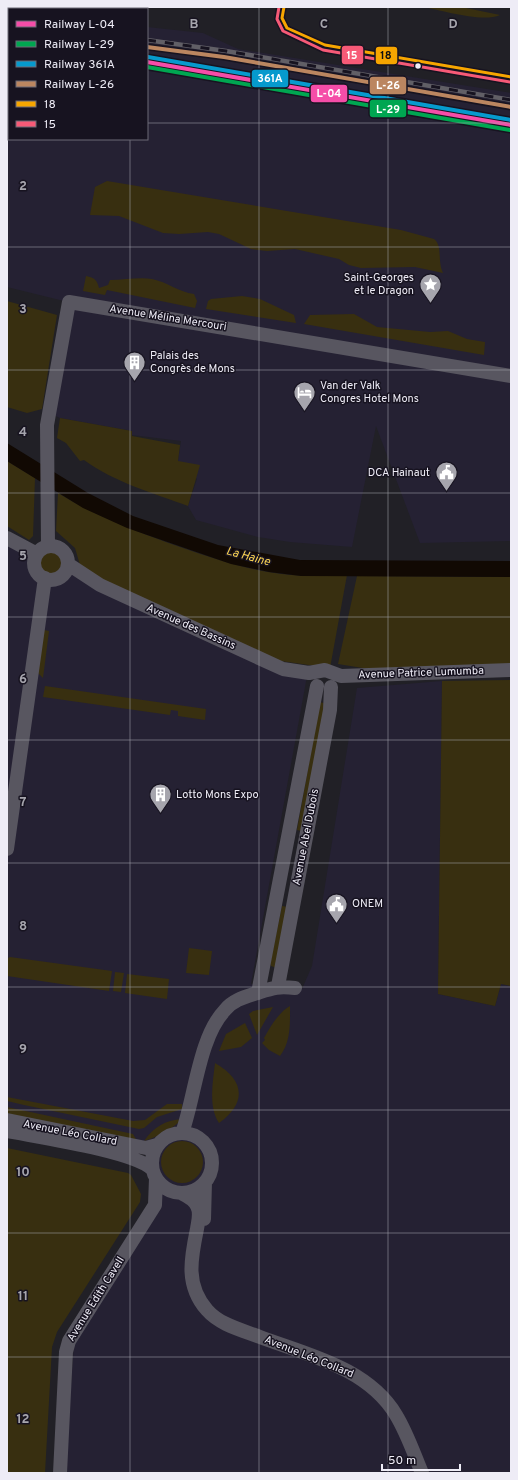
<svg xmlns="http://www.w3.org/2000/svg" width="518" height="1480" viewBox="0 0 518 1480" font-family="Overpass,sans-serif">
<style>
.built{fill:#252133}
.green{fill:#382f10}
.water{fill:#110903}
.lines{fill:none;stroke-linecap:round;stroke-linejoin:round}
.minor{stroke:#585660;stroke-width:14}
.rail-casing{stroke:#615f66;stroke-width:4.5}
.rail{stroke:#171320;stroke-width:3;stroke-dasharray:9;stroke-linecap:butt}
.bus-1-casing{stroke:#171320;stroke-width:6}
.bus-2-casing{stroke:#171320;stroke-width:6}
.bus-1{stroke:#f7a600;stroke-width:3}
.bus-2{stroke:#f75a77;stroke-width:3}
.rail-1-casing{stroke:#171320;stroke-width:7}
.rail-2-casing{stroke:#171320;stroke-width:7}
.rail-3-casing{stroke:#171320;stroke-width:7}
.rail-4-casing{stroke:#171320;stroke-width:7}
.rail-1{stroke:#f54da8;stroke-width:4}
.rail-2{stroke:#00a651;stroke-width:4}
.rail-3{stroke:#069acd;stroke-width:4}
.rail-4{stroke:#bb8660;stroke-width:4}
.grid{fill:none;stroke:#a6a5ad;stroke-width:1;stroke-opacity:0.55}
.bus-dot{fill:#eeecf6;stroke:#171320;stroke-width:1.5}
.labels{text-anchor:middle;dominant-baseline:central;stroke-width:3;stroke-linejoin:round;paint-order:stroke}
.poi-label{font-size:11px;fill:#eeecf6;stroke:#171320;text-anchor:start}
.street-label{font-size:11px;fill:#eeecf6;stroke:#171320}
.water-label{font-size:12px;font-style:italic;fill:#f9d252;stroke:#171320}
.grid-label{font-size:13px;text-anchor:middle;font-weight:bold;fill:#a6a5ad;stroke:#171320;stroke-width:3;stroke-linejoin:round;paint-order:stroke}
.line-badge{stroke:#171320;stroke-width:1.5}
.badge-label{font-size:11px;text-anchor:middle;font-weight:bold;fill:#fff}
.pale-badge-label{font-size:11px;text-anchor:middle;font-weight:bold;fill:#111}
</style>
<rect width="100%" height="100%" fill="#212026"/>
<!-- built -->
<path class="built" d="M7,7L20,9H9V139H147V27L203,33L238,49L511,93V541L420,543L376,426L352,547L290,542L258,537L196,520L188,506L197,479L178,461L181,441L132,435V431L60,418L49,413L68,302L7,287Z
M7,538L307,676L251,984L269,989H302L312,966L357,688L442,681L438,994L495,1006L501,984L511,986V1473H65L74,1343L160,1209L152,1161L153,1156L7,1126Z"/>
<!-- green -->
<path class="green" d="M422,7H461L500,15C482,23 442,10 422,7Z
M107,181L401,230L434,239C443,246 437,260 443,273L415,267L361,268L349,265L339,259L295,249L267,251L251,249L219,234L208,232L179,234L163,233L119,216L90,215L95,187Z
M86,276C95,278 97,280 99,288L108,285L110,280C124,280 139,277 152,279C167,282 179,292 194,294L197,301L195,308L107,290L105,295L83,291Z
M242,296L260,299L294,315L296,323L206,309L208,301L211,299Z
M7,301L57,315L42,409L27,413L7,407Z
M354,314L377,327L430,332L448,331L467,339L485,342L484,355L304,324L310,315Z
M60,418L132,431V436L180,445L178,461L200,465L188,506C153,493 114,482 84,460L80,461L66,443L57,438Z
M7,461L35,478L33,536L29,540L7,526Z
M58,493C97,517 138,532 180,547C209,557 238,567 268,572C294,577 320,576 347,575L330,668L274,660L87,572L80,565L75,548L56,531Z
M37 564a14 14 0 1 1 28 0a14 14 0 1 1-28 0Z
M357,576L511,577V667L375,670L338,664Z
M44,630L49,631L43,678L38,673Z
M511,680V986L501,984L495,1006L438,994L442,681Z
M45,686L206,709L205,720L178,716V711L171,710L170,715L43,697Z
M320,702L327,704L302,831L297,830Z
M282,906L288,907L277,968L271,966L270,964Z
M189,948L212,951L209,975L186,973Z
M10,957L112,971L109,991L7,976L8,958Z
M115,972L124,973L121,992L113,991Z
M127,974L169,979L167,999L125,993Z
M290,1006C290,1023 291,1042 280,1056L269,1050L262,1043L265,1040L264,1038C270,1027 279,1012 290,1006Z
M273,1007L257,1035L249,1014L253,1011Z
M245,1023L252,1038L241,1047L219,1051L226,1034Z
M215,1063C245,1080 247,1103 219,1123C208,1107 213,1081 215,1063Z
M7,1097L133,1121L145,1120L167,1104H182V1109L157,1117L144,1128L139,1129L24,1105L7,1101Z
M7,1107L133,1134L137,1141L7,1116Z
M182,1119C174,1128 156,1138 144,1141C154,1127 165,1120 182,1119Z
M161 1162a21 21 0 1 1 42 0a21 21 0 1 1-42 0Z
M7,1148L128,1173L131,1175L141,1194L140,1202L57,1332L52,1347L45,1473H7Z"/>
<!-- water -->
<path class="water" d="M7,443L88,493L133,516L218,545L300,560L511,561V577L301,576L269,572L231,564L127,528L83,508L7,461Z"/>
<g class="lines">
<!-- minor -->
<path class="minor" d="M7,538L37,554
M48,546L47,425L69,302L511,376
M34 563a17 17 0 1 1 34 0a17 17 0 1 1-34 0Z
M68,564L100,585L283,669L309,673L325,670L341,676L511,670
M7,849L45,578
M278,986L330,710L331,687
M258,993L317,686
M7,1120L146,1148L157,1145
M7,1131C37,1137 133,1151 152,1169
M182,1133C195,1097 199,1037 225,1010C233,1000 245,997 257,993C273,988 278,986 295,988
M152 1163a30 30 0 1 1 60 0a30 30 0 1 1-60 0Z
M181,1193C187,1196 194,1199 197,1206C201,1213 198,1222 197,1229C191,1258 185,1285 207,1310C220,1325 242,1330 260,1337C308,1355 368,1368 396,1415C407,1433 414,1454 422,1473
M204,1219L205,1182
M60,1473L66,1352L69,1341L155,1205L156,1178"/>
<defs>
<path id="rail" d="M7,22H9
M147,40L226,51L511,100"/>
</defs>
<!-- rail casing -->
<use href="#rail" class="rail-casing"/>
<!-- rail -->
<use href="#rail" class="rail"/>
<defs>
<path id="bus-1" d="M284,7L282,18L287,28L325,45L511,77"/>
<path id="bus-2" d="M279,7L277,19L283,31L323,50L510,82"/>
</defs>
<!-- bus-1 casing -->
<use href="#bus-1" class="bus-1-casing"/>
<!-- bus-2 casing -->
<use href="#bus-2" class="bus-2-casing"/>
<!-- bus-1 -->
<use href="#bus-1" class="bus-1"/>
<!-- bus-2 -->
<use href="#bus-2" class="bus-2"/>
<defs>
<path id="rail-1" d="M147,62L511,125"/>
<path id="rail-2" d="M147,67L510,130"/>
<path id="rail-3" d="M148,57L511,120"/>
<path id="rail-4" d="M147,47L224,57L511,107"/>
</defs>
<!-- rail-1 casing -->
<use href="#rail-1" class="rail-1-casing"/>
<!-- rail-2 casing -->
<use href="#rail-2" class="rail-2-casing"/>
<!-- rail-3 casing -->
<use href="#rail-3" class="rail-3-casing"/>
<!-- rail-4 casing -->
<use href="#rail-4" class="rail-4-casing"/>
<!-- rail-1 -->
<use href="#rail-1" class="rail-1"/>
<!-- rail-2 -->
<use href="#rail-2" class="rail-2"/>
<!-- rail-3 -->
<use href="#rail-3" class="rail-3"/>
<!-- rail-4 -->
<use href="#rail-4" class="rail-4"/>
</g>
<!-- grid -->
<path class="grid" d="M130,7V9M259,7V1473M388,7V1473M7,123H9M147,123H511M130,139V1473M7,247H511M7,370H511M7,493H511M7,617H511M7,740H511M7,863H511M7,987H511M7,1110H511M7,1233H511M7,1357H511"/>
<!-- icons -->
<defs>
<symbol id="sight-pin" viewBox="-11 -11 22 30"><path d="M0 17L-7.5 6A9.5 9.5 0 1 1 7.5 6Z" fill="#a6a5ad" stroke="#171320"/><path d="M0-6L1.8-2.2L6-1.7L2.9 1.2L3.7 5.4L0 3.3L-3.7 5.4L-2.9 1.2L-6-1.7L-1.8-2.2Z" fill="#fff"/></symbol>
<symbol id="building-pin" viewBox="-11 -11 22 30"><path d="M0 17L-7.5 6A9.5 9.5 0 1 1 7.5 6Z" fill="#a6a5ad" stroke="#171320"/><path d="M-4-6H4V6H1V3H-1V6H-4ZM-2.5-4.3h1.7v1.8h-1.7ZM.8-4.3h1.7v1.8H.8ZM-2.5-1h1.7V.8h-1.7ZM.8-1h1.7V.8H.8Z" fill="#fff"/></symbol>
<symbol id="hotel-pin" viewBox="-11 -11 22 30"><path d="M0 17L-7.5 6A9.5 9.5 0 1 1 7.5 6Z" fill="#a6a5ad" stroke="#171320"/><path d="M-6-4.5h1.5V1H6V5H4.5V3h-9V5H-6ZM-4 0a1.8 1.8 0 1 1 3.6 0ZM.5 0V-2.5h3Q6-2.5 6 0Z" fill="#fff"/></symbol>
<symbol id="civic-pin" viewBox="-11 -11 22 30"><path d="M0 17L-7.5 6A9.5 9.5 0 1 1 7.5 6Z" fill="#a6a5ad" stroke="#171320"/><path d="M-.6-6.5H3V-4.5H.6V-3L4-1V1h2V6H-6V1h2V-1L-.6-3ZM-1.2 2.5V6h2.4V2.5Z" fill="#fff"/></symbol>
</defs>
<g fill-rule="evenodd">
<use href="#sight-pin" x="418" y="272" width="25" height="34"/>
<use href="#building-pin" x="122" y="350" width="25" height="34"/>
<use href="#hotel-pin" x="292" y="380" width="25" height="34"/>
<use href="#civic-pin" x="434" y="460" width="25" height="34"/>
<use href="#building-pin" x="148" y="782" width="25" height="34"/>
<use href="#civic-pin" x="324" y="892" width="25" height="34"/>
</g>
<!-- markers -->
<circle class="bus-dot" cx="418" cy="66" r="3.5"/>
<g class="labels">
<!-- poi labels -->
<g class="poi-label">
<text x="414" y="278" text-anchor="end">Saint-Georges<tspan x="414" dy="13">et le Dragon</tspan></text>
<text x="150" y="356">Palais des<tspan x="150" dy="13">Congrès de Mons</tspan></text>
<text x="320" y="386">Van der Valk<tspan x="320" dy="13">Congres Hotel Mons</tspan></text>
<text x="430" y="473" text-anchor="end">DCA Hainaut</text>
<text x="176" y="795">Lotto Mons Expo</text>
<text x="352" y="904">ONEM</text>
</g>
<!-- street labels -->
<g class="street-label">
<text transform="translate(168 318) rotate(9)">Avenue Mélina Mercouri</text>
<text transform="translate(191 627) rotate(24)">Avenue des Bassins</text>
<text transform="translate(421 673) rotate(-2)">Avenue Patrice Lumumba</text>
<text transform="translate(306 837) rotate(-79)">Avenue Abel Dubois</text>
<text transform="translate(70 1133) rotate(11)">Avenue Léo Collard</text>
<text transform="translate(96 1299) rotate(-58)">Avenue Edith Cavell</text>
<text transform="translate(309 1357) rotate(22)">Avenue Léo Collard</text>
</g>
<!-- water labels -->
<g class="water-label">
<text transform="translate(248 557) rotate(15)">La Haine</text>
</g>
</g>
<g class="grid-label">
<text x="194" y="28">B</text>
<text x="324" y="28">C</text>
<text x="453" y="28">D</text>
<text x="23" y="190">2</text>
<text x="23" y="313">3</text>
<text x="23" y="436">4</text>
<text x="23" y="560">5</text>
<text x="23" y="683">6</text>
<text x="23" y="806">7</text>
<text x="23" y="930">8</text>
<text x="23" y="1053">9</text>
<text x="23" y="1176">10</text>
<text x="23" y="1300">11</text>
<text x="23" y="1423">12</text>
</g>
<g class="line-badge">
<rect x="341" y="45" width="23" height="20" rx="4" fill="#f75a77"/>
<rect x="375" y="46" width="23" height="19" rx="4" fill="#f7a600"/>
<rect x="251" y="69" width="38" height="19" rx="4" fill="#069acd"/>
<rect x="369" y="76" width="38" height="19" rx="4" fill="#bb8660"/>
<rect x="310" y="84" width="38" height="19" rx="4" fill="#f54da8"/>
<rect x="369" y="99" width="38" height="19" rx="4" fill="#00a651"/>
</g>
<g class="badge-label">
<text x="352" y="59">15</text>
<text x="270" y="82">361A</text>
<text x="388" y="89">L-26</text>
<text x="329" y="97">L-04</text>
<text x="388" y="113">L-29</text>
</g>
<g class="pale-badge-label">
<text x="386" y="59">18</text>
</g>
<!-- border -->
<rect width="518" height="1480" fill="none" stroke="#eeecf6" stroke-width="16"/>
<!-- legend -->
<rect x="8" y="8" width="140" height="132" fill="#171320" stroke="#6d6a76"/>
<rect x="16" y="21" width="20" height="6" fill="#f54da8" stroke="#6d6a76"/>
<text x="44" y="28" font-size="12" fill="#eeecf6">Railway L-04</text>
<rect x="16" y="41" width="20" height="6" fill="#00a651" stroke="#6d6a76"/>
<text x="44" y="48" font-size="12" fill="#eeecf6">Railway L-29</text>
<rect x="16" y="61" width="20" height="6" fill="#069acd" stroke="#6d6a76"/>
<text x="44" y="68" font-size="12" fill="#eeecf6">Railway 361A</text>
<rect x="16" y="81" width="20" height="6" fill="#bb8660" stroke="#6d6a76"/>
<text x="44" y="88" font-size="12" fill="#eeecf6">Railway L-26</text>
<rect x="16" y="101" width="20" height="6" fill="#f7a600" stroke="#6d6a76"/>
<text x="44" y="108" font-size="12" fill="#eeecf6">18</text>
<rect x="16" y="121" width="20" height="6" fill="#f75a77" stroke="#6d6a76"/>
<text x="44" y="128" font-size="12" fill="#eeecf6">15</text>
<!-- scale -->
<path d="M382 1464v6h78v-6" fill="none" stroke="#eeecf6" stroke-width="2"/>
<text x="388" y="1464" font-size="12" fill="#eeecf6" stroke="#171320" stroke-width="3" paint-order="stroke">50 m</text>
</svg>
